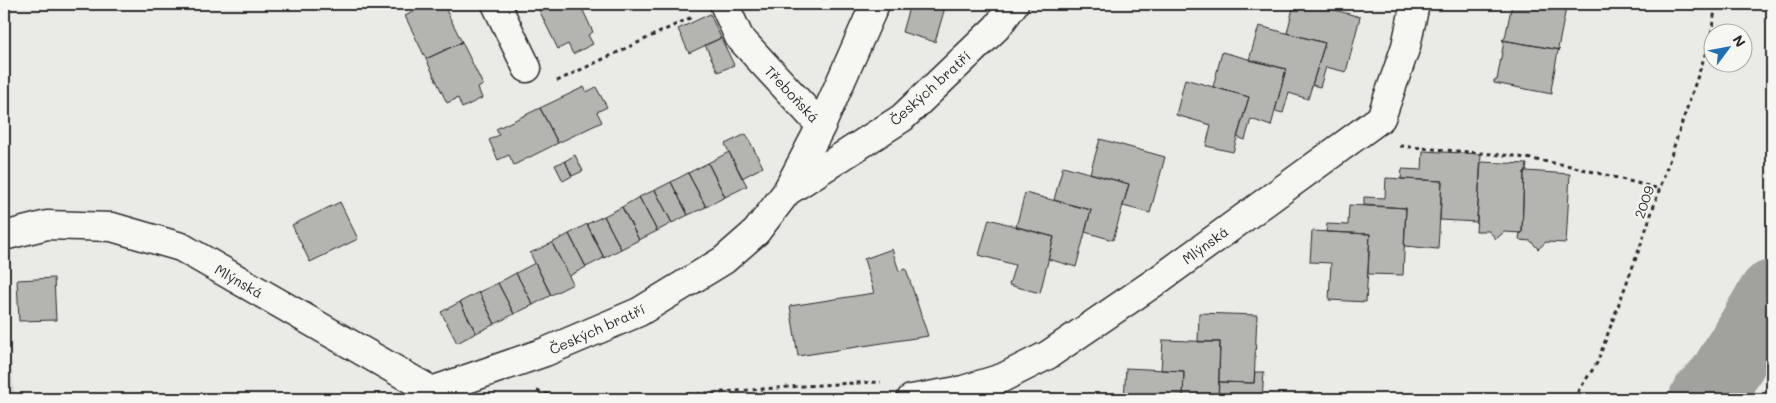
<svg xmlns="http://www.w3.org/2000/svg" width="1776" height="403" viewBox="0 0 1776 403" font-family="Mali,sans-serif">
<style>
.built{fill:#dadad6}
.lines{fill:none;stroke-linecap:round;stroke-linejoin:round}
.river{stroke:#a1a19e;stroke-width:68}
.building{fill:#b4b4b1;stroke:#2b2b2b}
.minor-casing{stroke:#2b2b2b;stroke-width:31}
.path{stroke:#2b2b2b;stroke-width:3;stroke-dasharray:4 4;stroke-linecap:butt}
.minor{stroke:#f6f6f2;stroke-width:28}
.labels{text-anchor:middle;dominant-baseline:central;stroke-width:4;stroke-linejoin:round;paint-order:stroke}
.street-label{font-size:14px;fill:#2b2b2b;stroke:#f6f6f2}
</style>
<rect width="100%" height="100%" fill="#eaeae6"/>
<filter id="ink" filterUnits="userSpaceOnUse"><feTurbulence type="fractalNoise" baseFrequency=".02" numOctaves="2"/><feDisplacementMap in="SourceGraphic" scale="10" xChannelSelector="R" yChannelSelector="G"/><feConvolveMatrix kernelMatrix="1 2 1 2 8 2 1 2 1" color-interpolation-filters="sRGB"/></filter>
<g filter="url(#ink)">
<!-- built -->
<path class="built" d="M4,296L15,399H4Z"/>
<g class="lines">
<!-- river -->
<path class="river" d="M1703,399L1722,378L1772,294"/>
</g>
<!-- building -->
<path class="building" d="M412,4H443L462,42L426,59L405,16L415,11Z
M540,4H580L593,32L588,35L593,44L573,54L568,44L558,49L537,6Z
M910,4H946L935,42L902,32Z
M1294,4H1313L1360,17L1346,72L1326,67L1320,87L1312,85L1325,43L1287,33Z
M1512,4H1543L1566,8L1558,49L1560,50L1502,40L1505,38Z
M1543,4H1567L1566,8Z
M710,14L721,38L689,53L678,29Z
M1259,26L1325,43L1308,99L1289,93L1283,113L1275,111L1286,69L1249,60Z
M721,38L734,65L718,72L705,45Z
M1502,40L1560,50L1558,51L1551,90L1552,91V94L1494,83V80H1497L1504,41Z
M462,42L483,85L478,88L482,98L462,108L458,98L447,103L426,59Z
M1222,52L1286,69L1271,126L1251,119L1245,140L1237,137L1249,97L1213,87Z
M1185,79L1249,97L1233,152L1206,146L1211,125L1176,115Z
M584,87L587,92L596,87L607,107L597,112L602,122L558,143L540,108Z
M540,108L558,143L514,165L509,155L498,160L489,140L499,135L496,129Z
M746,134L763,167L742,178L725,144Z
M1100,139L1165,157L1150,213L1123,206L1129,184L1090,173Z
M1423,151L1481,154L1477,222L1440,220L1442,181L1401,179L1402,169L1422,170Z
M729,152L747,186L725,197L708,163Z
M575,155L583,171L572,176L565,161Z
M565,161L572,176L563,181L555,165Z
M1481,162L1527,164L1526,171L1524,172L1522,233L1504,232L1496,239L1489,231H1476Z
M708,163L725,197L706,207L688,173Z
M1063,166L1129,184L1113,240L1085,232L1091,210L1054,200Z
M1526,171L1570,174L1566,243L1546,242L1538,249L1531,241L1519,240L1520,233H1522L1524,172Z
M688,173L706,207L688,215L671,182Z
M1386,178L1442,181L1438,249L1404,246L1406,208L1364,205V197L1385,198Z
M671,182L688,215L672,223L655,190Z
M655,190L672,223L657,231L639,197Z
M1025,193L1091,210L1076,267L1048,259L1054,237L1016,227Z
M639,197L657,231L639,240L622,207Z
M340,202L358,239L310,262L292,225Z
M1349,205L1406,208L1403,275L1368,274L1370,234L1326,232L1327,224L1348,225Z
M622,207L639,240L621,249L604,216Z
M604,216L621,249L604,258L587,224Z
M989,219L1054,237L1040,293L1009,285L1015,265L979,255Z
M587,224L604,258L586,267L569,234Z
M1312,231L1370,234L1366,302L1329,300L1331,263L1310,262Z
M569,234L586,267L569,276L552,243Z
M552,243L573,284L551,295L530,253Z
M892,249L899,271L906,269L928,336L798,356L790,306L874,293L864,259Z
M535,263L551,295L533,305L516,273Z
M516,273L533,305L514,314L498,283Z
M54,278L56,320L19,321L17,280Z
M498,283L514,314L495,324L479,292Z
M479,292L495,324L476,333L460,302Z
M460,302L476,333L457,343L441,312Z
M1199,313L1257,315L1254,383L1219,382L1220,342H1198Z
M1163,340L1220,342L1218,399H1183L1184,371L1161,370Z
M1126,368L1184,371L1183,399H1124Z
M1255,372H1264L1262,399H1218L1219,382L1254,383Z"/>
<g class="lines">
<defs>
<path id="minor" d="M496,4L527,68
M724,4L739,37L821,126
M788,191L902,118L997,27L1014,4
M4,236L47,225L112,227L181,247L432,391L449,396
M432,391L545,352L639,312L724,260L756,232L786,193L821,126L875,4
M911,399L963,390L1002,378L1048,355L1161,278L1381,118L1406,46L1415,4"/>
</defs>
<!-- minor casing -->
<use href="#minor" class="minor-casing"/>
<!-- path -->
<path class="path" d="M4,13L7,4
M557,81L694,16
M1400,146L1514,156L1571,166L1660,189
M537,391L563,399
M585,399C684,398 783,385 881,382
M1573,399L1597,363L1640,247L1710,40L1716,4"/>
<!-- minor -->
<use href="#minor" class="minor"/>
</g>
</g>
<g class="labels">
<!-- street labels -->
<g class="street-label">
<text transform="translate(930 88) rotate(-42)">Českých bratří</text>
<text transform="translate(792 94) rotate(47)">Třeboňská</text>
<text transform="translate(1644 202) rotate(-71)">2009</text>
<text transform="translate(1205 245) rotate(-36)">Mlýnská</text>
<text transform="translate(239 281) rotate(30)">Mlýnská</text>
<text transform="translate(597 329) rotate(-24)">Českých bratří</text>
</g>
</g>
<!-- margin -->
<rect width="1776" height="403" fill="none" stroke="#f6f6f2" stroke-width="20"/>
<rect x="10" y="10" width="1756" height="383" fill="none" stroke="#2b2b2b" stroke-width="2" filter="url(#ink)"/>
<!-- north arrow -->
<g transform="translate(1728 48) rotate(58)"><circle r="24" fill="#f6f6f2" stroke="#a5a5a2"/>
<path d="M0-4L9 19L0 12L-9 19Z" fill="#1f6fb2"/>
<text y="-8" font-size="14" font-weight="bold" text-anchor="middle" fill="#2b2b2b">N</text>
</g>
</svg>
